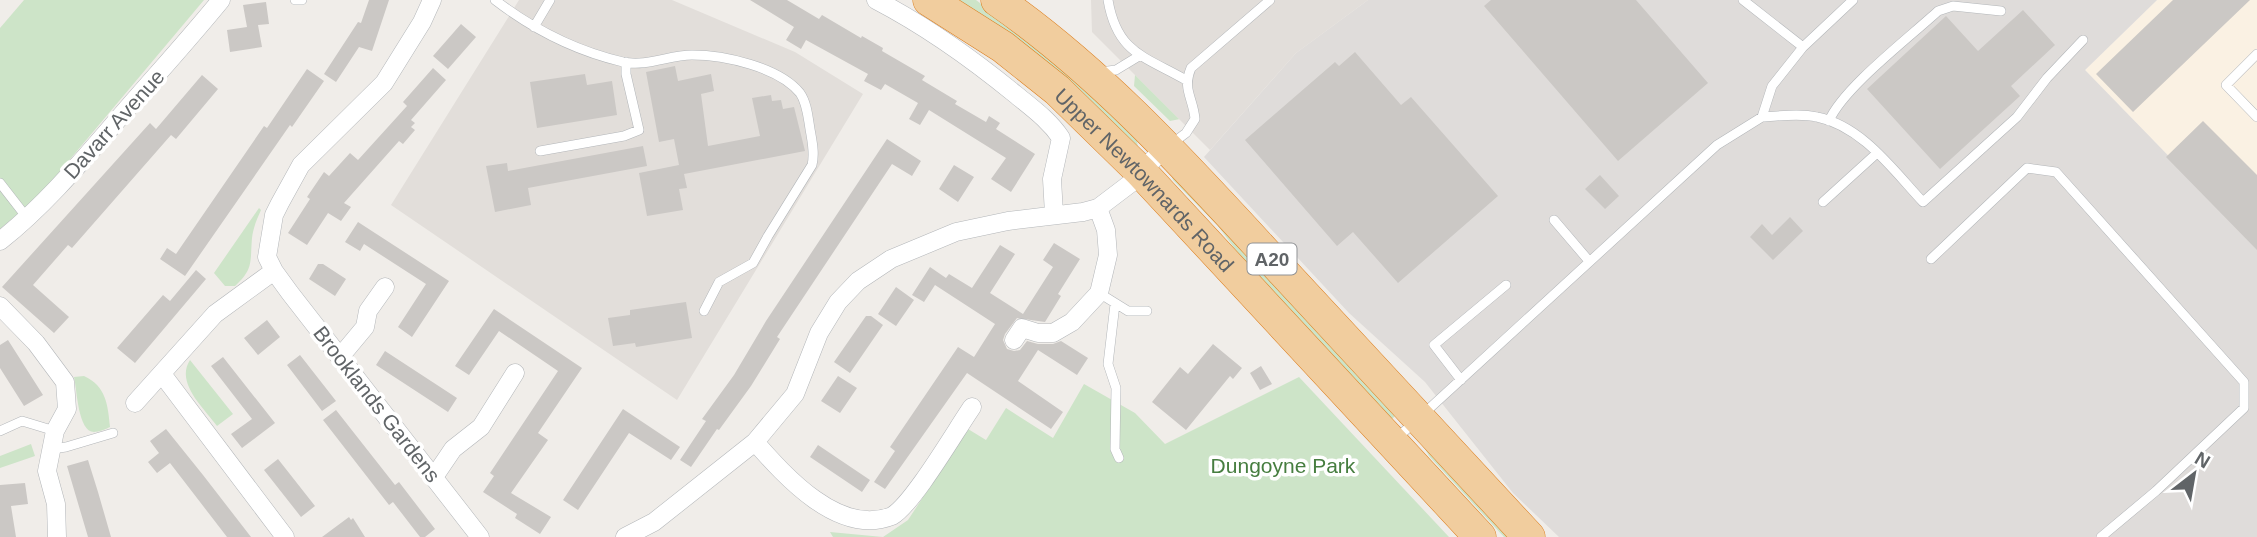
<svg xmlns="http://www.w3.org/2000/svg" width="2257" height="537" viewBox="0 0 2257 537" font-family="Arial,sans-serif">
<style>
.commercial{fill:#faf1e3}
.industrial{fill:#dfdcda}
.education{fill:#e2deda}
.green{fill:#cde4c8}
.building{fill:#cbc8c5}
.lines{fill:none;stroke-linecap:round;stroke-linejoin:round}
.lane-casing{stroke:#b3b6b9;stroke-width:10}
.street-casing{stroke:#b3b6b9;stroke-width:19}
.highway-casing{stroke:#dc7d1c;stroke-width:33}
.lane{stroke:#fff;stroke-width:9}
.street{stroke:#fff;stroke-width:18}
.highway{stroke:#f1cd9e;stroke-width:32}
.labels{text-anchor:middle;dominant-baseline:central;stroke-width:7;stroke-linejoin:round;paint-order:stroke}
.shield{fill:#fff;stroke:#909295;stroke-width:2}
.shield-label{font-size:19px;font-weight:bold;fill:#606467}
.street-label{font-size:21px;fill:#606467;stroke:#fff}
.park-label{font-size:21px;fill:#477e40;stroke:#fff}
</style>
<rect width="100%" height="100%" fill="#f0ede9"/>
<!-- commercial -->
<path class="commercial" d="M2157,0H2257V247L2085,70Z"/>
<!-- industrial -->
<path class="industrial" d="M1368,0H2157L2085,70L2257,247V537H1559L1513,493L1425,382L1349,313L1204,157L1296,53Z"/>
<!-- education -->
<path class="education" d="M519,0H672L795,52L863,94L677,400L391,205Z
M1091,0H1368L1296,53L1210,150L1092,32Z"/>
<!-- green -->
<path class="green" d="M24,0H204L40,195L0,229V28Z
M952,0H976L1018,32L1091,96L1137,141L1138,148Z
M1135,75L1179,119H1180L1170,121L1134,86Z
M1170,171L1396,415L1392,419H1387L1264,288L1218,226L1173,180Z
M259,208L261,210C257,219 253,228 252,238C250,261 254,269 235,286H225L214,273Z
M190,360L233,414L217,426C204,408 175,383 190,360Z
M84,376C106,386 108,405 110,427C106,429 99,432 94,432C78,432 77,390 74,377Z
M1299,377L1449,537H833L830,532L883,537L908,520L968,429L986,440L1006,408L1053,438L1084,384L1135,413L1165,444Z
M1420,440L1517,537H1504L1429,456Z
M31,444L35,456L0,468V456Z"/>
<!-- building -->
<path class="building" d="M369,0H389L372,51L359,47L336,82L324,74L358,22L361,23Z
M750,0H787L819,19L822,15L861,38L862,36L883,48L882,51L925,76L922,80L957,101L955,104L986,122L989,116L1000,123L996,129L1035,154L1011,192L991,179L1006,158L929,110L920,125L909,119L918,103L885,84L881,90L864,81L868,74L806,40L801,49L786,40L794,27Z
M1491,0H1636L1708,83L1618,161L1484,6Z
M2173,0H2250L2133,112L2096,74Z
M266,2L269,24L258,25L262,47L230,52L227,30L247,27L243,5Z
M2023,10L2055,45L2011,86L2020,96L1940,169L1867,89L1946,16L1978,51Z
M461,24L476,37L448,69L433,56Z
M1355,52L1401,105L1411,97L1498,196L1398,283L1353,232L1337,246L1245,140L1335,62L1339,66Z
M675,66L678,81L711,74L714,91L701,94L708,146L760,136L752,98L771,95L772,101L781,100L783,109L794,107L805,151L684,174L687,188L679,189L683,210L647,216L639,173L679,165L674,139L659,142L646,72Z
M433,68L446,80L411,120L415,123L411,127L415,130L403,144L399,141L344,203L351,207L341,221L328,213L307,245L288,233L310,199L307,197L324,172L329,176L350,153L358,160L407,106L403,102Z
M307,69L324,81L292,127L290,125L185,276L160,259L167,248L176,254L264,126L267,128Z
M585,74L587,85L612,81L617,115L537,128L530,82Z
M202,75L218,89L176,139L171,135L72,248L68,245L33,285L69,317L54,333L2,287L150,123L156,129Z
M2203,121L2257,175V250L2166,157Z
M887,139L921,161L912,176L892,164L777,337L780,339L751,386L719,430L717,429L691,467L680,460L706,421L702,419L734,375L766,321Z
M643,146L647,166L528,188L531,205L495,212L486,166L507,163L508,171Z
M954,165L974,177L958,202L939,189Z
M1600,175L1619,196L1605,209L1585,189Z
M1790,217L1803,231L1773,260L1750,237L1762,224L1772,235Z
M358,222L449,281L412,337L398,327L426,284L364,244L360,251L345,242Z
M1054,243L1080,259L1058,294L1061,296L1045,322L1017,318L1005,334L1003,340L1007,349L1014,351L1020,350L1027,341L1038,344H1053L1061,341L1088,358L1077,375L1038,350L1018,381L1063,412L1051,429L967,373L885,489L874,482L895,451L890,447L958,347L974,357L995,324L935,285L924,302L912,295L930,267L946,278L949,274L972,288L1000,245L1015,254L990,293L1023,314L1053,267L1043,260Z
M318,264H323L346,279L335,296L309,279Z
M196,270L206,279L135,363L117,348L163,295L170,301Z
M896,287L914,300L896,326L878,314Z
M686,302L692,338L636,347L635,343L613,346L608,318L630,315V310Z
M494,309L582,368L538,433L548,440L511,493L551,517L540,534L515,518L517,514L483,492L494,476L490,473L558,371L499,331L469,375L455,366Z
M866,316H871L883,325L850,373L834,362Z
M267,320L280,337L258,355L244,338Z
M8,340L43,395L24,406L0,368V345Z
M1213,344L1242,368L1233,379L1230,376L1186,430L1152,402L1180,367L1188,374Z
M385,351L457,398L448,412L376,365Z
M300,355L336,401L322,411L287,365Z
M223,357L275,423L242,448L231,434L252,419L211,366Z
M1261,366L1272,384L1260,390L1250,373Z
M838,376L857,388L840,413L821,401Z
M623,409L680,447L671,460L629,433L578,510L563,500Z
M336,410L395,485L399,482L435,529L425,537H420L393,502L389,505L323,420Z
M166,429L203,475L251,537H227L170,463L157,473L148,462L159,453L150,441Z
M818,445L870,480L862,492L810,457Z
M278,459L315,506L301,517L264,470Z
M88,460L98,492L111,537H88L67,466Z
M25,483L28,504L11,506L16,537H0V485Z
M349,517L351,520L353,518L365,537H322Z"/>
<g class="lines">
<defs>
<path id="lane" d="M295,0H302
M495,0C534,30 576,51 623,62C647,67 669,55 692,55C724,55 779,67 800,93C807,103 808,117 810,129C812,141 815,153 812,165L768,236L753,263L719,282L704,311
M1108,0C1117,53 1144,56 1186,80
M1743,0L1803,47
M534,27L550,0
M2257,54L2226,85L2257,117
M1100,72L1116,70L1139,56
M1762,117C1780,116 1800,113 1817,117C1862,126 1893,170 1923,202L2017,117L2047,78L2083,40
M1829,121C1843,88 1910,37 1938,11L1953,6L2001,11
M1170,145L1186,133L1195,119C1193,97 1182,90 1191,68L1270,0
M540,151L624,136L639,130L626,74V62
M0,183L28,219
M1823,202L1877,153
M1554,220L1589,261
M1931,259L2027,168L2056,172L2244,382V408L2156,491L2101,537
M1099,293L1128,311H1147
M1115,304L1108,364L1116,388L1115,449L1119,458
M1461,380L1434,345L1506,285
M0,431L22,421L55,431
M1396,439L1717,145L1762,117L1772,86L1803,47L1853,0
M52,449L66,447L113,433"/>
<path id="street" d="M432,0L422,22L384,83L301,165L280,203L274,215L267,257L274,271L290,293L480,537
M876,0C926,26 971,58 1015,94C1032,108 1049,120 1061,138L1052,179L1054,214
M0,241C48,203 86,156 126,110C158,73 190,38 221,0
M0,306L36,343L65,382L67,409L55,431L47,471L56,504L57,537
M1014,340L1022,328L1038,333H1053L1072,322L1099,293L1108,255L1106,230L1098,208
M340,357L365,327L368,311L385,287
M162,374L285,537
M135,403L215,314L274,271
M755,442C785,476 839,537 892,516C913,504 956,430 972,407
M434,477L453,449L481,427L515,373
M625,537L654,522L755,442L795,394L819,333L838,302L858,281L891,259L956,232L1008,221L1083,212L1098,208L1131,183L1165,147"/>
<g id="highway">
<path id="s1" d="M929,0L1003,47L1057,90L1141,172L1480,537"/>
<path d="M997,0C1101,72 1188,169 1273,261C1358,353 1444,445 1529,537"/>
</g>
</defs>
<!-- lane casing -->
<use href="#lane" class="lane-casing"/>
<!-- street casing -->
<use href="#street" class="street-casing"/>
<!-- highway casing -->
<use href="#highway" class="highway-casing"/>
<!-- lane -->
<use href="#lane" class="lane"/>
<!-- street -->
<use href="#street" class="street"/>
<!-- highway -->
<use href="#highway" class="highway"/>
</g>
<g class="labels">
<!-- shield labels -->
<rect class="shield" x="1247.5" y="243.5" width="49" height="31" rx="5"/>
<g class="shield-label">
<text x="1272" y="259">A20</text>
</g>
<!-- street labels -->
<g class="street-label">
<text transform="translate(114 124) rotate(-48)">Davarr Avenue</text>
<text stroke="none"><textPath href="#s1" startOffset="282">Upper Newtownards Road</textPath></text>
<text transform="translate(377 404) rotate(52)">Brooklands Gardens</text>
</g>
<!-- park labels -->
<g class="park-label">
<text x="1283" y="465">Dungoyne Park</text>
</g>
</g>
<!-- north arrow -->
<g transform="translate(2194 474) rotate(31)" stroke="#ffffff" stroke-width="5" paint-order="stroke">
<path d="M0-5L12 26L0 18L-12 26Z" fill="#606467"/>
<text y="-10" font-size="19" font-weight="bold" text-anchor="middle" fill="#606467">N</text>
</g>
</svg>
